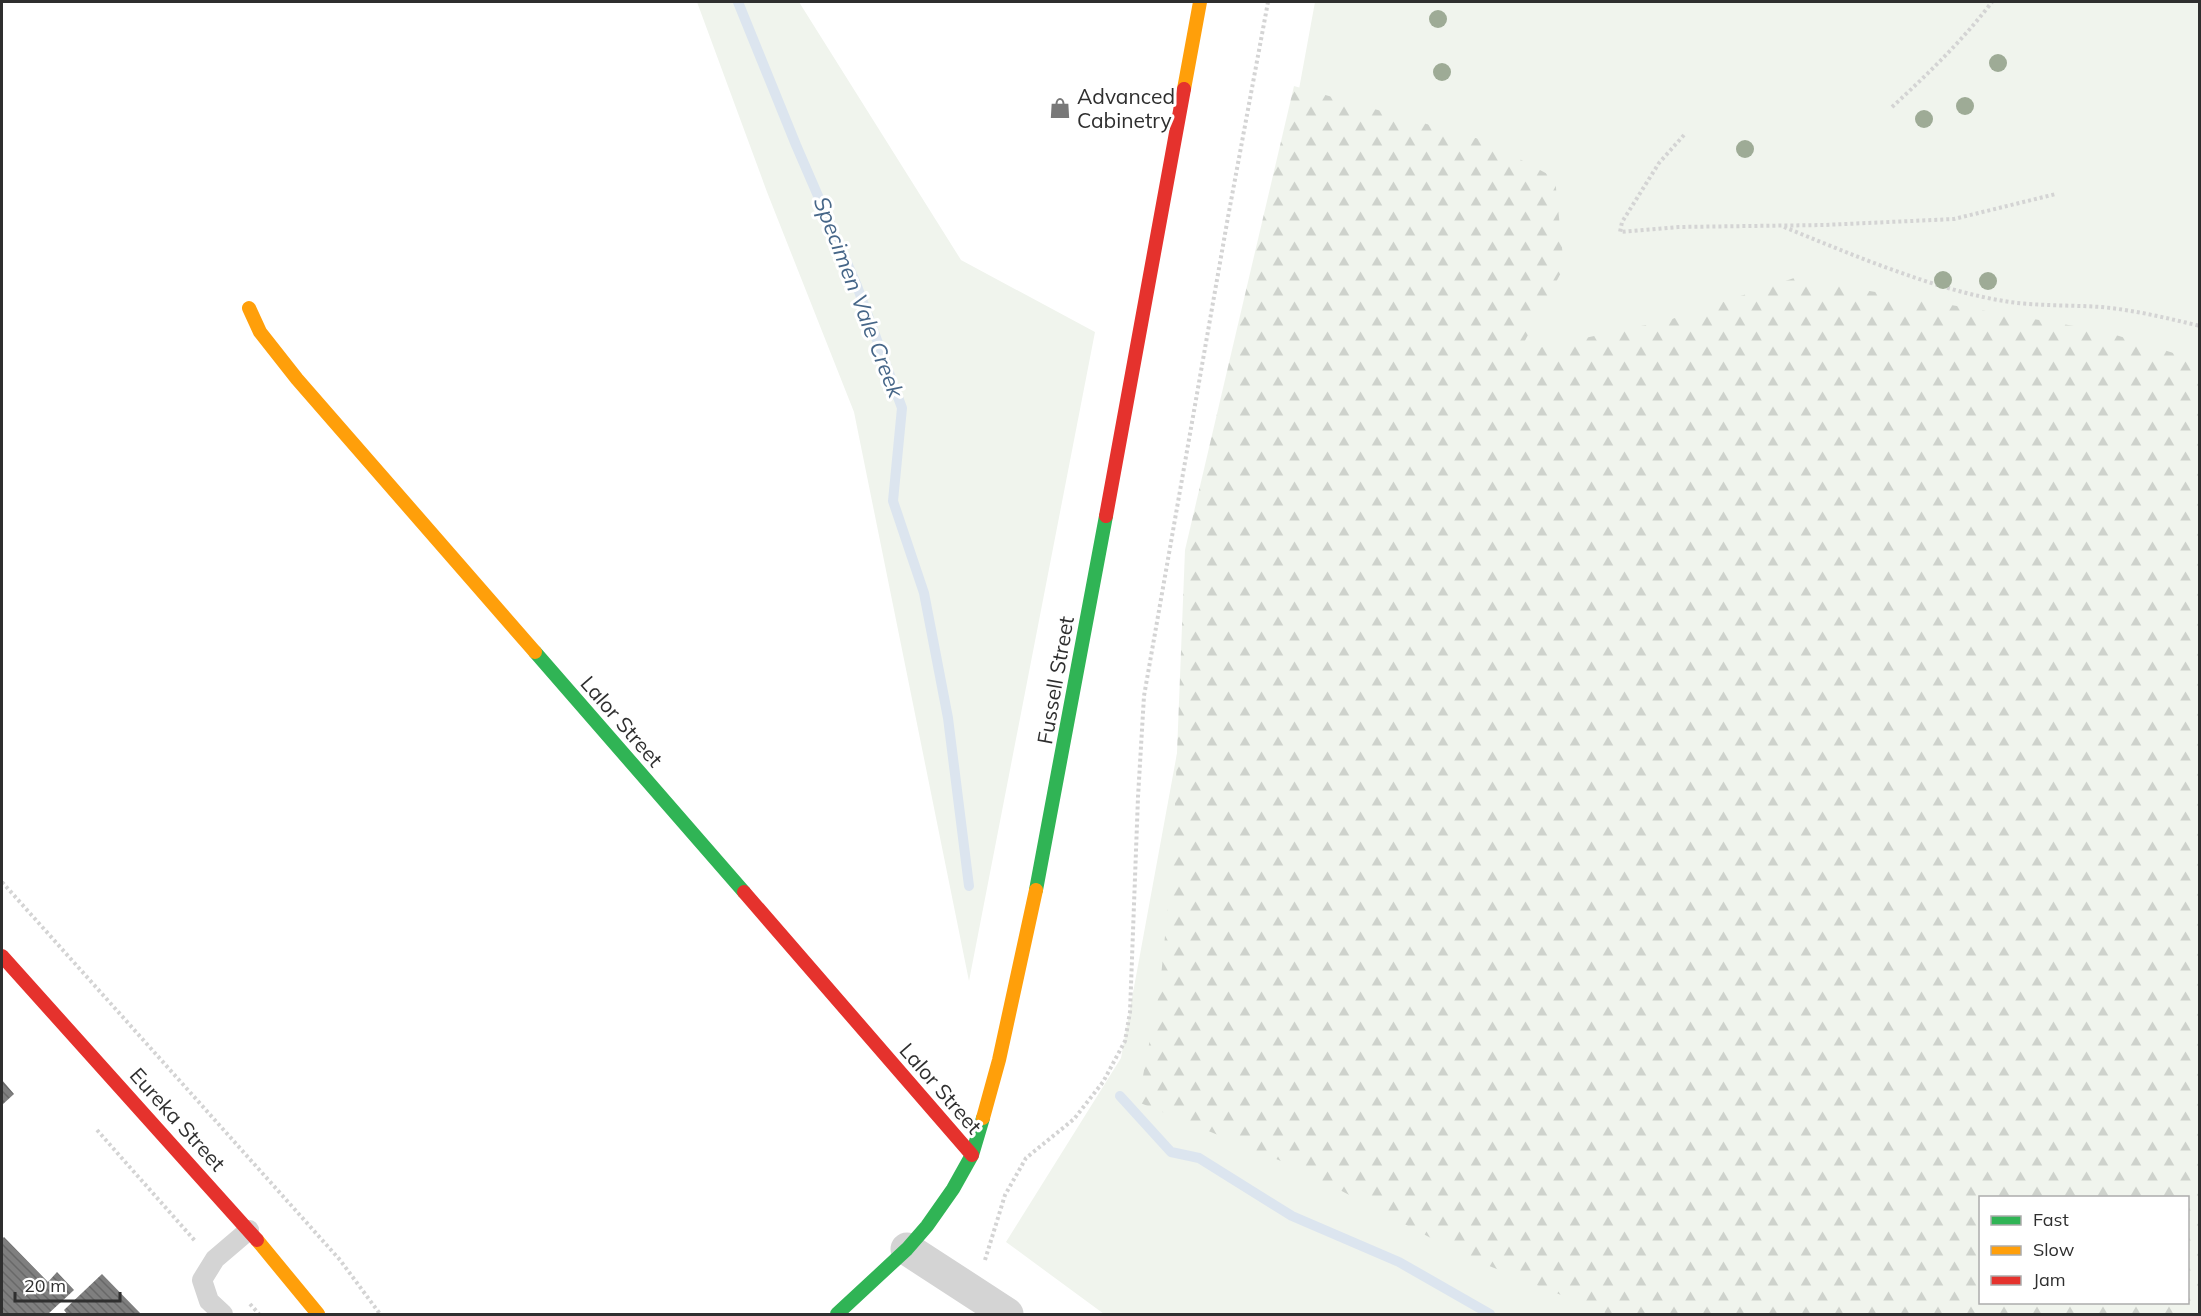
<svg xmlns="http://www.w3.org/2000/svg" width="2201" height="1316" viewBox="0 0 2201 1316" font-family="Mulish,sans-serif">
<style>
.green{fill:#f0f4ed;fill-rule:evenodd}
.forest{fill:url(#forest-firs);fill-rule:evenodd}
.lines{fill:none;stroke-linecap:round;stroke-linejoin:round}
.stream{stroke:#dce5ef;stroke-width:10}
.building{fill:url(#building-back-hatch)}
.path{stroke:#d4d4d4;stroke-width:4;stroke-dasharray:3 3;stroke-linecap:butt}
.lane{stroke:#d4d4d4;stroke-width:20}
.street{stroke:#d4d4d4;stroke-width:33}
.fast{stroke:#30b455;stroke-width:14}
.slow{stroke:#ff9f0a;stroke-width:14}
.jam{stroke:#e5322d;stroke-width:14}
.tree{fill:#9eab96}
.labels{text-anchor:middle;dominant-baseline:central;stroke-width:6;stroke-linejoin:round;paint-order:stroke}
.poi-label{font-size:21px;fill:#2f2f2f;stroke:#fff;text-anchor:start}
.street-label{font-size:21px;fill:#2f2f2f;stroke:#fff}
.water-label{font-size:22px;font-style:italic;fill:#466688;stroke:#fff}
</style>
<defs>
<pattern id="forest-firs" width="22" height="20" patternUnits="userSpaceOnUse" patternTransform="scale(1.5)"><rect width="22" height="20" fill="#f0f4ed"/><path d="M5 1l3.5 6h-7zM16 11l3.5 6h-7z" fill="#ced2cc"/></pattern>
<pattern id="building-back-hatch" width="6" height="6" patternUnits="userSpaceOnUse" patternTransform="scale(1.5)"><rect width="6" height="6" fill="#7f7f7f"/><path d="M-1 5l2 2M0 0l6 6M5-1l2 2" fill="none" stroke="#686868"/></pattern>
</defs>
<rect width="100%" height="100%" fill="#fff"/>
<!-- green -->
<path class="green" d="M697,2H799L961,260L1095,332L969,981L854,412L767,192Z
M1315,2H2199V1314H1104L1006,1242L1121,1058ZM1980,1198H2188V1302H1980Z"/>
<!-- forest -->
<path class="forest" d="M1294,86L1486,141L1555,178L1564,267L1519,352L1669,320L1794,278L2103,331L2199,361V1314H1608L1467,1257L1298,1168L1138,1102L1160,987L1173,854L1185,550ZM1980,1198H2188V1302H1980Z"/>
<g class="lines">
<!-- stream -->
<path class="stream" d="M738,2L796,145L857,286L902,408L893,501L924,593L948,718L969,886
M1120,1096L1171,1152L1199,1158L1292,1216L1399,1262L1490,1314"/>
</g>
<!-- building -->
<path class="building" d="M2,1080L14,1094L2,1105Z
M4,1237L48,1282L57,1272L74,1290L48,1314H2V1239Z
M102,1274L141,1314H67L64,1310Z"/>
<g class="lines">
<!-- path -->
<path class="path" d="M1892,107C1928,74 1962,41 1992,2
M1684,135L1659,163L1622,222L1620,232L1678,227L1824,225L1954,219L2056,194
M1784,227C1853,255 1937,291 2010,302C2039,306 2071,305 2101,307C2134,310 2167,318 2200,326
M2,882L340,1260L380,1314
M97,1130L196,1242
M985,1260L1005,1195L1026,1158L1074,1119L1103,1082L1125,1041L1130,1012L1138,797L1144,696L1228,217L1268,2
M250,1304L259,1314"/>
<!-- lane -->
<path class="lane" d="M223,1314L209,1301L202,1280L215,1259L249,1230"/>
<!-- street -->
<path class="street" d="M907,1249L1007,1314"/>
<!-- fast -->
<path class="fast" d="M535,652L744,892
M1036,890L1106,516
M837,1314L907,1249L927,1226L953,1189L972,1155L983,1118"/>
<!-- slow -->
<path class="slow" d="M1184,89L1200,2
M249,308L260,332L297,379L535,652
M983,1118L999,1060L1036,890
M257,1240L318,1314"/>
<!-- jam -->
<path class="jam" d="M1106,516L1184,89
M744,892L972,1155
M2,956L257,1240"/>
</g>
<!-- trees -->
<g class="tree">
<circle cx="1438" cy="19" r="9"/>
<circle cx="1998" cy="63" r="9"/>
<circle cx="1442" cy="72" r="9"/>
<circle cx="1965" cy="106" r="9"/>
<circle cx="1924" cy="119" r="9"/>
<circle cx="1745" cy="149" r="9"/>
<circle cx="1943" cy="280" r="9"/>
<circle cx="1988" cy="281" r="9"/>
</g>
<!-- icons -->
<defs>
<symbol id="shop-bare" viewBox="-9 -9 18 18"><path d="M-5-2.5h2.3a2.7 3.5 0 0 1 5.4 0H5L5.5 6h-11ZM-1.5-2.5h3a1.5 2.3 0 0 0-3 0Z" fill="#787878" stroke="#fff" stroke-width="2.5" paint-order="stroke"/></symbol>
</defs>
<g fill-rule="evenodd">
<use href="#shop-bare" x="1045" y="93" width="30" height="30"/>
</g>
<g class="labels">
<!-- poi labels -->
<g class="poi-label">
<text x="1077" y="96">Advanced<tspan x="1077" dy="24">Cabinetry</tspan></text>
</g>
<!-- street labels -->
<g class="street-label">
<text transform="translate(1055 680) rotate(-80)">Fussell Street</text>
<text transform="translate(622 721) rotate(49)">Lalor Street</text>
<text transform="translate(941 1088) rotate(49)">Lalor Street</text>
<text transform="translate(178 1119) rotate(48)">Eureka Street</text>
</g>
<!-- water labels -->
<g class="water-label">
<text transform="translate(859 297) rotate(69)">Specimen Vale Creek</text>
</g>
</g>
<!-- border -->
<rect width="2201" height="1316" fill="none" stroke="#2f2f2f" stroke-width="6"/>
<!-- legend -->
<rect x="1979" y="1196" width="210" height="108" fill="#ffffff" stroke="#acacac" stroke-width="1.5"/>
<rect x="1991" y="1216" width="30" height="9" fill="#30b455" stroke="#acacac" stroke-width="1.5"/>
<text x="2033" y="1226" font-size="18" fill="#2f2f2f">Fast</text>
<rect x="1991" y="1246" width="30" height="9" fill="#ff9f0a" stroke="#acacac" stroke-width="1.5"/>
<text x="2033" y="1256" font-size="18" fill="#2f2f2f">Slow</text>
<rect x="1991" y="1276" width="30" height="9" fill="#e5322d" stroke="#acacac" stroke-width="1.5"/>
<text x="2033" y="1286" font-size="18" fill="#2f2f2f">Jam</text>
<!-- scale -->
<path d="M15 1292v9h105v-9" fill="none" stroke="#2f2f2f" stroke-width="3"/>
<text x="24" y="1292" font-size="18" fill="#2f2f2f" stroke="#ffffff" stroke-width="4.5" paint-order="stroke">20 m</text>
</svg>
